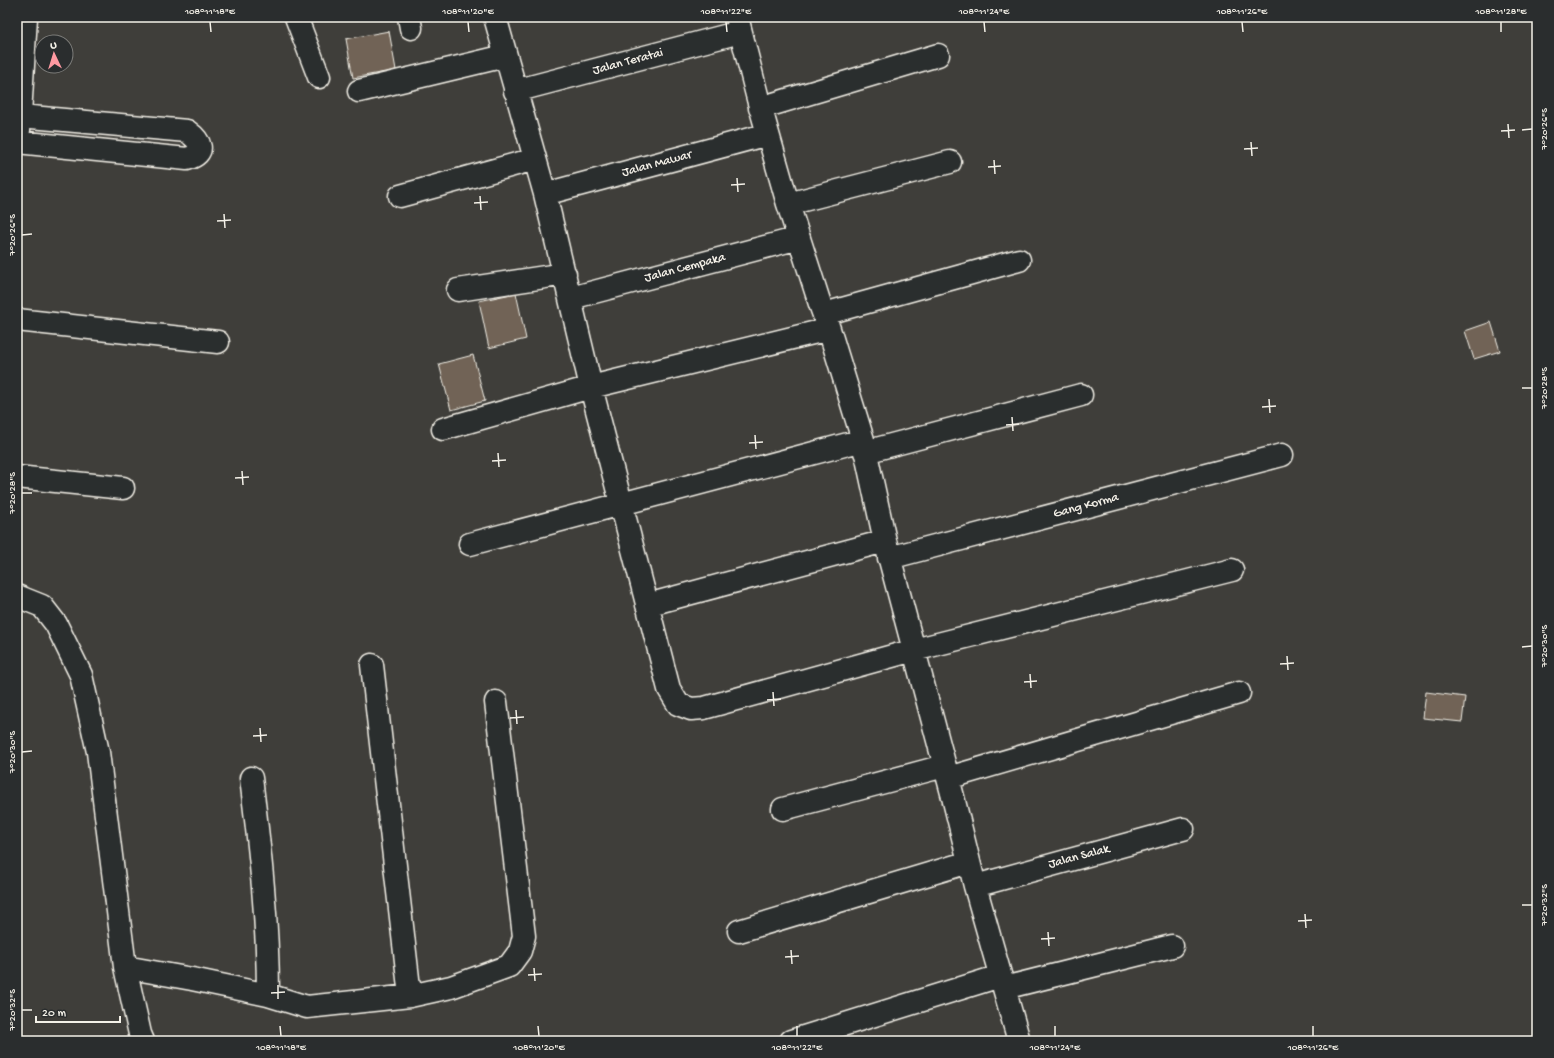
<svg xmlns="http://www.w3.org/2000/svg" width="1554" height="1058" viewBox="0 0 1554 1058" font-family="'Gochi Hand',sans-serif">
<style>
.building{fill:#716457;stroke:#f4f1e8}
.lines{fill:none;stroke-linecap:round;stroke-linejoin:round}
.minor-casing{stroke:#f4f1e8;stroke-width:25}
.minor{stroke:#2a2d2e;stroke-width:22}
.ticks{fill:none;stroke:#f4f1e8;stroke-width:1.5}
.labels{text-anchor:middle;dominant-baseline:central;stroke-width:3;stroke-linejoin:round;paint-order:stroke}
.street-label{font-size:13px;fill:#f4f1e8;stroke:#2a2d2e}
.neatline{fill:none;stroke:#f4f1e8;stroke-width:1.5}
.ticks-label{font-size:10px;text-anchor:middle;fill:#f4f1e8}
</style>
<rect width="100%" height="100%" fill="#3f3e3a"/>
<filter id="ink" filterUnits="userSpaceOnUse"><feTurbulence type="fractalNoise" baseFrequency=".025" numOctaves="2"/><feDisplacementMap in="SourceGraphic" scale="8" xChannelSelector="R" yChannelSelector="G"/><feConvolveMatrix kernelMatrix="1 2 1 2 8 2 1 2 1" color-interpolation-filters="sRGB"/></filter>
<g filter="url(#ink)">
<!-- building -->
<path class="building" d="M389,31L396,70L353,78L346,39Z
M516,293L526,339L489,348L479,301Z
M1491,322L1500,351L1474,359L1465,331Z
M473,355L485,401L451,410L439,364Z
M1426,692L1465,697L1462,722L1423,718Z"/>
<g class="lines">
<defs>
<path id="minor" d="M296,17L319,77
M409,17L411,28
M495,17L545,194L591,387L669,689L678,704L691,709L704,708L914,650L1232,570
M737,17L758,99L788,204L820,304L829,329L863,440L885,541L953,797L975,886L1019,1041
M359,91L505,56
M515,91L740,32
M760,108L938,55
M17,118L20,116L187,131C201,141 207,153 187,159L17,142
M19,130L26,17
M545,194L768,134
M400,196L535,159
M788,204L950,162
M458,290L565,274
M571,298L799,238
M824,314L1019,260
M17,320L218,342
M443,429L591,387L829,329
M865,452L1081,395
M17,477L123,488
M470,544L863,440
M889,558L1282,455
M17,596L42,606L56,624L81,675L98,752L125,967L140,1034L143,1041
M647,605L885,541
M372,665L410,996
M251,778C260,850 268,922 268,995
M948,778L1239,693
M783,809L944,766
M975,886L1183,829
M739,931L969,862
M125,967L192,979L268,995L307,1007L410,996L451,987L509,966L520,951L524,936L496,702
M1004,988L1172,946
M791,1041L1000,976"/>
</defs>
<!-- minor casing -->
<use href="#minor" class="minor-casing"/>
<!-- minor -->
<use href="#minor" class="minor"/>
</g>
</g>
<!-- ticks -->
<path class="ticks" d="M210,22L211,32M468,22L469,32M726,22L727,32M984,22L985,32M1242,22L1243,32M1501,22V32M1508,124L1509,138M1522,130L1532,129M1501,131L1515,130M1251,142L1252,156M1244,149L1258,148M994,160L995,174M988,167L1001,166M737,178L738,192M731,185L745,184M480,196L481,210M474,203L488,202M224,214L225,228M217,221L231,220M22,235L32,234M1522,388H1532M1269,399L1270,413M1262,407L1276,406M1012,417L1013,431M1006,425L1019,424M755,435L756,449M749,443L763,442M498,453L499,467M492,461L506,460M242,471L243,485M235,478L249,477M22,493H32M1522,647L1532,646M1287,656L1288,670M1280,664L1294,663M1030,674L1031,688M1024,682L1037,681M773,692L774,706M767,700L781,699M516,710L517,724M510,718L524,717M260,728L261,742M253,736L267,735M22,752L32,751M1522,905H1532M1305,914L1306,928M1298,921L1312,920M1048,932L1049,946M1041,939L1055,938M791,950L792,964M785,957L799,956M534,968L535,981M528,975L542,974M278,985V999M271,993L285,992M22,1010H32M280,1026L281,1036M538,1026L539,1036M797,1026V1036M1055,1026V1036M1313,1026V1036"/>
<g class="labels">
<!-- street labels -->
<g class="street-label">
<text transform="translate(628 62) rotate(-15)">Jalan Teratai</text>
<text transform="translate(657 164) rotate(-15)">Jalan Mawar</text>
<text transform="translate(685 268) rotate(-15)">Jalan Cempaka</text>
<text transform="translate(1086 506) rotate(-15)">Gang Korma</text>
<text transform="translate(1079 857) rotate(-15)">Jalan Salak</text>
</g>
</g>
<!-- margin -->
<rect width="1554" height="1058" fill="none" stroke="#2a2d2e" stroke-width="44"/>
<!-- north arrow -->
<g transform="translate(54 54) rotate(356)"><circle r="19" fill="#2a2d2e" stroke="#7b7b78"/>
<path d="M0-3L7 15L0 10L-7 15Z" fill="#ff9aa2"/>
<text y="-6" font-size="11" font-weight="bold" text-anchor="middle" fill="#f4f1e8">U</text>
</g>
<!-- scale -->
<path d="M36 1016v6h84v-6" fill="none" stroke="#f4f1e8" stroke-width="2"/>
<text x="42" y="1016" font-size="12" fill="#f4f1e8" stroke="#2a2d2e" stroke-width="3" paint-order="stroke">20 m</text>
<rect x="22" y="22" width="1510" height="1014" class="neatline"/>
<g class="ticks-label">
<text x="210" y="14">108°11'18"E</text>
<text x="468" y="14">108°11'20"E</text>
<text x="726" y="14">108°11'22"E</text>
<text x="984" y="14">108°11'24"E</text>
<text x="1242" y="14">108°11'26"E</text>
<text x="1501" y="14">108°11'28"E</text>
<text transform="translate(1543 129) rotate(-90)" y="4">7°20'26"S</text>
<text transform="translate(11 235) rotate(-90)" y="4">7°20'26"S</text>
<text transform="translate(1543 388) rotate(-90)" y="4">7°20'28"S</text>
<text transform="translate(11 493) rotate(-90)" y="4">7°20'28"S</text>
<text transform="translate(1543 646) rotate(-90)" y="4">7°20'30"S</text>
<text transform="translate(11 752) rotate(-90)" y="4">7°20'30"S</text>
<text transform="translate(1543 905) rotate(-90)" y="4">7°20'32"S</text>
<text transform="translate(11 1010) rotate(-90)" y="4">7°20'32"S</text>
<text x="281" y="1050">108°11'18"E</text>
<text x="539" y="1050">108°11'20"E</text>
<text x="797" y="1050">108°11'22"E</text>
<text x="1055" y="1050">108°11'24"E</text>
<text x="1313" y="1050">108°11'26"E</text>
</g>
</svg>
